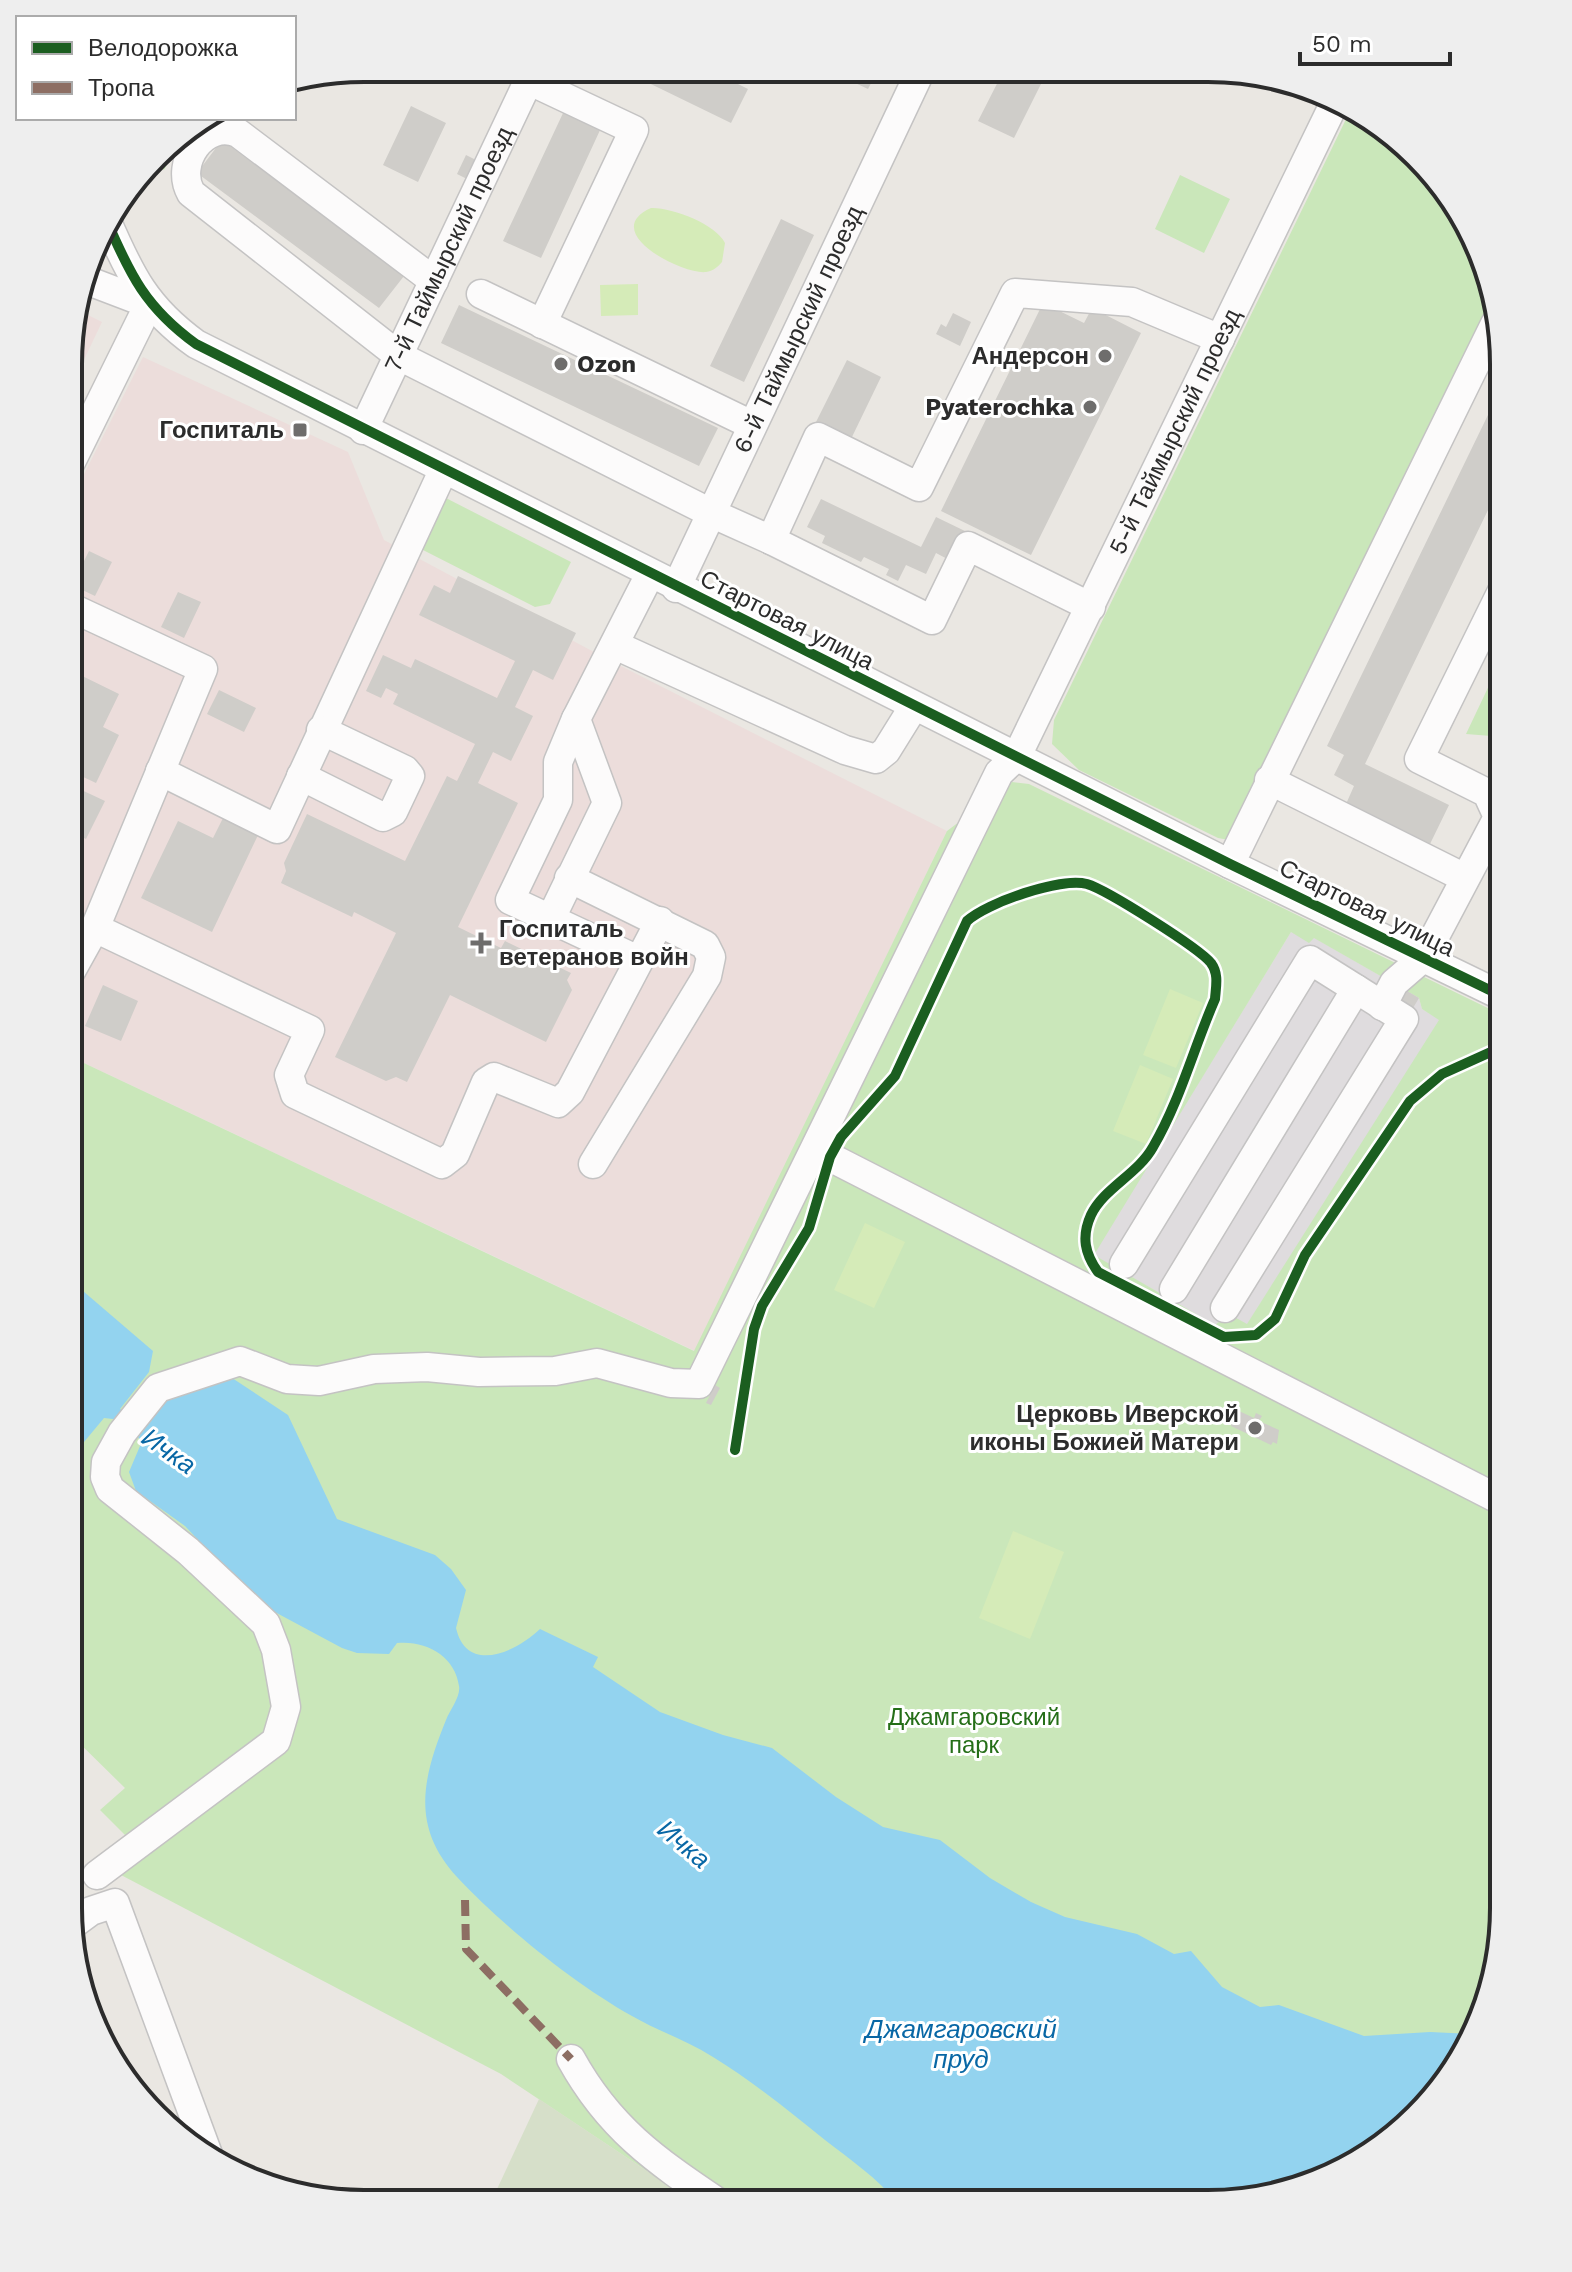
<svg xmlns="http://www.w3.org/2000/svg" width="1572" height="2272" viewBox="0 0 1572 2272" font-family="'Work Sans',sans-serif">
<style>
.industrial{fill:#dfdcde}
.medical{fill:#ecdddb}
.green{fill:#cae7ba;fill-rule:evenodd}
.cemetery{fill:#d6dfc9}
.pitch{fill:#d5ebb8}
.water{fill:#93d3ef}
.building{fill:#cfcdc9}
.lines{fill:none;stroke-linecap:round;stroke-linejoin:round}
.minor-casing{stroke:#c4c3c3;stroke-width:31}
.minor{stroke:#fcfbfb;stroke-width:28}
.quiet{stroke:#8d6e63;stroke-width:8;stroke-dasharray:16 8;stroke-linecap:butt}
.cycleway-casing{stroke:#fff;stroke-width:15}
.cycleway{stroke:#1b5e20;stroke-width:10}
.poi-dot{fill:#6e6d6c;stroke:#fff;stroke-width:3}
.labels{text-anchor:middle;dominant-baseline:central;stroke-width:6;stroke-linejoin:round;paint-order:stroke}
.street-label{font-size:24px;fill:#2c2c2c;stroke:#fff}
.poi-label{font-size:24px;font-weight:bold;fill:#2c2c2c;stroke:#fff;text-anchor:end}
.park-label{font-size:24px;fill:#256e18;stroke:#fff}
.water-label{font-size:26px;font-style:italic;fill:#0867a5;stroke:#fff}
.rim{fill:none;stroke:#2c2c2c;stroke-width:4}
</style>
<rect width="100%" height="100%" fill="#eae7e2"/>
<!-- industrial -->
<path class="industrial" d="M1291,932L1313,937L1419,998L1422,1009L1440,1020L1247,1325H1215L1093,1255Z"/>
<!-- medical -->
<path class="medical" d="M76,309L102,322L70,389L71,325Z
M143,357L348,452L384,540L609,660L947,831L695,1351L69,1056L70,502Z"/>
<!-- green -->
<path class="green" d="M1349,113L1388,129L1474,233L1492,314L1229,840L1218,838L1079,770L1052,744L1054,720Z
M186,131L164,170L153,161L169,141Z
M1180,175L1230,199L1204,253L1155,229Z
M442,496L571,562L550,604L535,607L423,550L422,537Z
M1504,654V737L1466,734Z
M1012,782L1029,784L1504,1016L1503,1928L1488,2004L1454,2073L1403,2131L1339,2174L1209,2204L695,2203L501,2074L121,1875L143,1853L100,1810L125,1788L68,1732L69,1056L694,1351L947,831ZM1291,932L1309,943L1314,938L1419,998L1422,1009L1439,1020L1247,1324L1229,1314L1215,1325L1094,1255Z"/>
<!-- cemetery -->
<path class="cemetery" d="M539,2099L695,2203L491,2202Z"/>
<!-- pitch -->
<path class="pitch" d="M651,208C671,207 716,224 725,243L722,262C718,267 713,271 706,272C683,275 598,232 651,208Z
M638,284V315L601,316L600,285Z
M1170,989L1203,1003L1176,1068L1143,1055Z
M1140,1065L1173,1079L1146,1144L1113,1131Z
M865,1223L905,1242L874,1308L834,1290Z
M1013,1531L1064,1552L1030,1639L979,1618Z"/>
<!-- water -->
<path class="water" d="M69,1279L153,1351L149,1372L120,1409L145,1426L167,1395L223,1372L288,1415L337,1519L435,1555L451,1569L466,1590L456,1628C467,1675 516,1652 540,1629L598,1657L593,1667L660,1712L723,1735L772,1748L836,1797L883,1827L940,1840L990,1878L1031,1902L1065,1917L1137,1934L1174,1954L1191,1951L1222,1987L1260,2007L1279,2005L1364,2036L1430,2032L1472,2034L1454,2073L1403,2131L1339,2174L1209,2204L898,2203C877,2178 851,2160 825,2140C789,2111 752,2081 713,2057C688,2041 658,2031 632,2016C573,1983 503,1926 457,1877C410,1826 423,1777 446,1720C450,1710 461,1696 459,1686C455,1656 426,1640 397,1643L389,1654L357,1653L342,1648L258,1603L185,1526L136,1491L129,1472L140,1446L139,1438L113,1419L104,1418L69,1460Z"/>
<!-- building -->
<path class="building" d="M620,69H708L748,89L731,123Z
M835,69H860L878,70L868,89L834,73Z
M1004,70H1048L1014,138L978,121Z
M411,106L446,123L418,182L383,165Z
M564,111L601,128L541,258L503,241Z
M222,140L404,276L379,308L197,173Z
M466,155L484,164L475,183L457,174Z
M781,219L814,235L744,382L710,366Z
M1043,303L1084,323L1092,308L1141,333L1031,555L941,511Z
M459,305L718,428L699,466L441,343Z
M953,313L971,322L960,346L936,334L941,324L946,327Z
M847,360L881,377L851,439L816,422Z
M1504,382V477L1365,764L1449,805L1430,844L1346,804L1354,786L1334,775L1344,755L1327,746Z
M821,499L921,547L936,517L967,532L953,562L936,553L926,574L906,565L898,581L886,575L889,569L864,557L861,562L822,543L825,536L807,527Z
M89,551L112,562L95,596L72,585Z
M458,576L576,633L553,680L533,670L515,707L533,716L511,761L493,752L478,783L518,803L458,927L501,948L505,941L571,973L567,980L572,990L546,1042L450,995L407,1082L396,1077L386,1081L335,1057L396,933L354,912L352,917L281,883L286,871L284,863L307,814L405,861L447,776L457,781L475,744L393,704L398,694L386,688L381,698L366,691L383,655L411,668L415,659L497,698L515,661L419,615L434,585L450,593Z
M178,592L201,602L184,638L161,627Z
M70,670L119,694L103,727L119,735L96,783L79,775L73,786L105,801L86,839L70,831Z
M219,690L256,708L244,732L207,714Z
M224,816L259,833L212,932L141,898L178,821L213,838Z
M70,907L82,913L70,939Z
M103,985L138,1001L121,1041L85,1026Z
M1402,988L1419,998L1413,1008L1396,999Z
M715,1385L720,1388L711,1405L706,1403Z
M1239,1411L1254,1418L1256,1413L1262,1416L1259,1421L1279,1430L1277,1444L1273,1442L1271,1445L1231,1426L1233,1413Z"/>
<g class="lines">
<defs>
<g id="minor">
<path d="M528,80L634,130L542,324"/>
<path d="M106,219C130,275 146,308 196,344L1230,864L1504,997"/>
<path d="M434,281L238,133C204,119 174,163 191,193L399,356L711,513L771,540L818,437L919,487L1015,293L1132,302L1220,339"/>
<path d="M481,294L752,425"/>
<path id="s1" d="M363,430L534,69"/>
<path d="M70,464L149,304L86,280"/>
<path d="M771,540L932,620L968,546L1091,607"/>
<path id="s2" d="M676,588L921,70"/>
<path d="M70,607L203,669L95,928L310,1030L289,1075L295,1094L442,1164L455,1154L486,1082L494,1077L558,1103L570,1092L660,921"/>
<path d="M615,645L845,750L876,759L886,751L914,706"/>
<path d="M160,771L277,829L443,471"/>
<path d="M301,776L383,817L393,812L410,776L405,770L321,730"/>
<path d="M1269,780L1465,878"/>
<path d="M1230,864L1495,324"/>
<path d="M569,878L705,945L711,957L707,976L593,1164"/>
<path d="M551,918L607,803L576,719"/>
<path d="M638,960L510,900L558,800V762L576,719L650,574"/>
<path d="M70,973L95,928"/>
<path d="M1382,1006L1394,983L1424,957L1498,817L1487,793L1419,759L1504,587"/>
<path d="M816,1150L1504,1502"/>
<path d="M1124,1264L1310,960L1404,1019L1225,1308"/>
<path d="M1174,1289L1356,989"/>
<path id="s3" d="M97,1875L276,1741L286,1707L276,1650L266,1624L188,1551L110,1489L105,1477L106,1462L122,1433L158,1388L240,1361L287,1379L319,1381L374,1369L427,1367L479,1372L555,1371L597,1363L671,1383L699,1384L999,773L1017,756L1333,106"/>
<path d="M72,1925L91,1911L115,1903L209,2157"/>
<path d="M571,2059C609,2128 655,2160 719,2203"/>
</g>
</defs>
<!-- minor casing -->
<use href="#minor" class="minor-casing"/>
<!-- minor -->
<use href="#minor" class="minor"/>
<!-- quiet -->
<path class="quiet" d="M523,68L528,80
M69,1228L78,1229
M465,1900L466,1949L571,2059"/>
<defs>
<path id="cycleway" d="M106,219C130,275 146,308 196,344L1230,864L1504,997
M735,1450L754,1329L762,1306L809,1228L830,1157L841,1137L895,1076L967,921C986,903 1061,877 1087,884C1107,890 1199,948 1211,963C1219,974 1216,986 1215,999C1194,1047 1180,1101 1153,1147C1138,1174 1104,1188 1091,1215C1081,1237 1085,1254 1098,1272L1224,1337L1256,1335L1275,1319L1305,1255L1410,1101L1442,1074L1493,1051H1504"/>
</defs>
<!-- cycleway casing -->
<use href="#cycleway" class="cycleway-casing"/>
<!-- cycleway -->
<use href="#cycleway" class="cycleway"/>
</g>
<!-- markers -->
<g class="poi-dot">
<circle cx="1105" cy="356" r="8"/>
<circle cx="561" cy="364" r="8"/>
<circle cx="1090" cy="407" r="8"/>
<rect x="292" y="422" width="16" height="16" rx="4"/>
<path d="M477 931h8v8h8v8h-8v8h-8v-8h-8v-8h8z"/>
<circle cx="1255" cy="1428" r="8"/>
</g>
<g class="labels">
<!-- street labels -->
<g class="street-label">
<text stroke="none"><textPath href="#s1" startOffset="200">7-й Таймырский проезд</textPath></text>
<text stroke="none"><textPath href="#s2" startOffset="286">6-й Таймырский проезд</textPath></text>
<text stroke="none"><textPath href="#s3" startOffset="2290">5-й Таймырский проезд</textPath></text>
<text transform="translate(787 620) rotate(27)">Стартовая улица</text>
<text transform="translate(1367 908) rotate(26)">Стартовая улица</text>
</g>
<!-- poi labels -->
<g class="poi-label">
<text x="1089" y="356">Андерсон</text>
<text x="577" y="364" text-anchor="start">Ozon</text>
<text x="1074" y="407">Pyaterochka</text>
<text x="284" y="430">Госпиталь</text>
<text x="499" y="929" text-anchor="start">Госпиталь<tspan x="499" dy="28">ветеранов войн</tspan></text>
<text x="1239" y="1414">Церковь Иверской<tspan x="1239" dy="28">иконы Божией Матери</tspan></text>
</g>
<!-- park labels -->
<g class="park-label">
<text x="974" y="1717">Джамгаровский<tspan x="974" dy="28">парк</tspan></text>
</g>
<!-- water labels -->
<g class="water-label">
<text transform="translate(169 1451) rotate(35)">Ичка</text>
<text transform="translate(684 1844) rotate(40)">Ичка</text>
<text x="961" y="2029">Джамгаровский<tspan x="961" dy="30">пруд</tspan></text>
</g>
</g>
<!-- crop -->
<path d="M0 0H1572V2272H0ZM364 82H1208A282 282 0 0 1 1490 364V1908A282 282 0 0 1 1208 2190H364A282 282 0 0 1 82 1908V364A282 282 0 0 1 364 82Z" fill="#eee" fill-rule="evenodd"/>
<path class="rim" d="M364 82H1208A282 282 0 0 1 1490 364V1908A282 282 0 0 1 1208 2190H364A282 282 0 0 1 82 1908V364A282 282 0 0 1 364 82Z"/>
<!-- legend -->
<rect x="16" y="16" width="280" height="104" fill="#ffffff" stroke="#ababab" stroke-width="2"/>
<rect x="32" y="42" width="40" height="12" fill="#1b5e20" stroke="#ababab" stroke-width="2"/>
<text x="88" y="56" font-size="24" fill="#2c2c2c">Велодорожка</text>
<rect x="32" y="82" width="40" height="12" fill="#8d6e63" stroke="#ababab" stroke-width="2"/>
<text x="88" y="96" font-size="24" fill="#2c2c2c">Тропа</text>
<!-- scale -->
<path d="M1300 52v12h150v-12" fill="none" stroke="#2c2c2c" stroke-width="4"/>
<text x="1312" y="52" font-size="24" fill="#2c2c2c" stroke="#ffffff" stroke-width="6" paint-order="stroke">50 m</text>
</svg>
